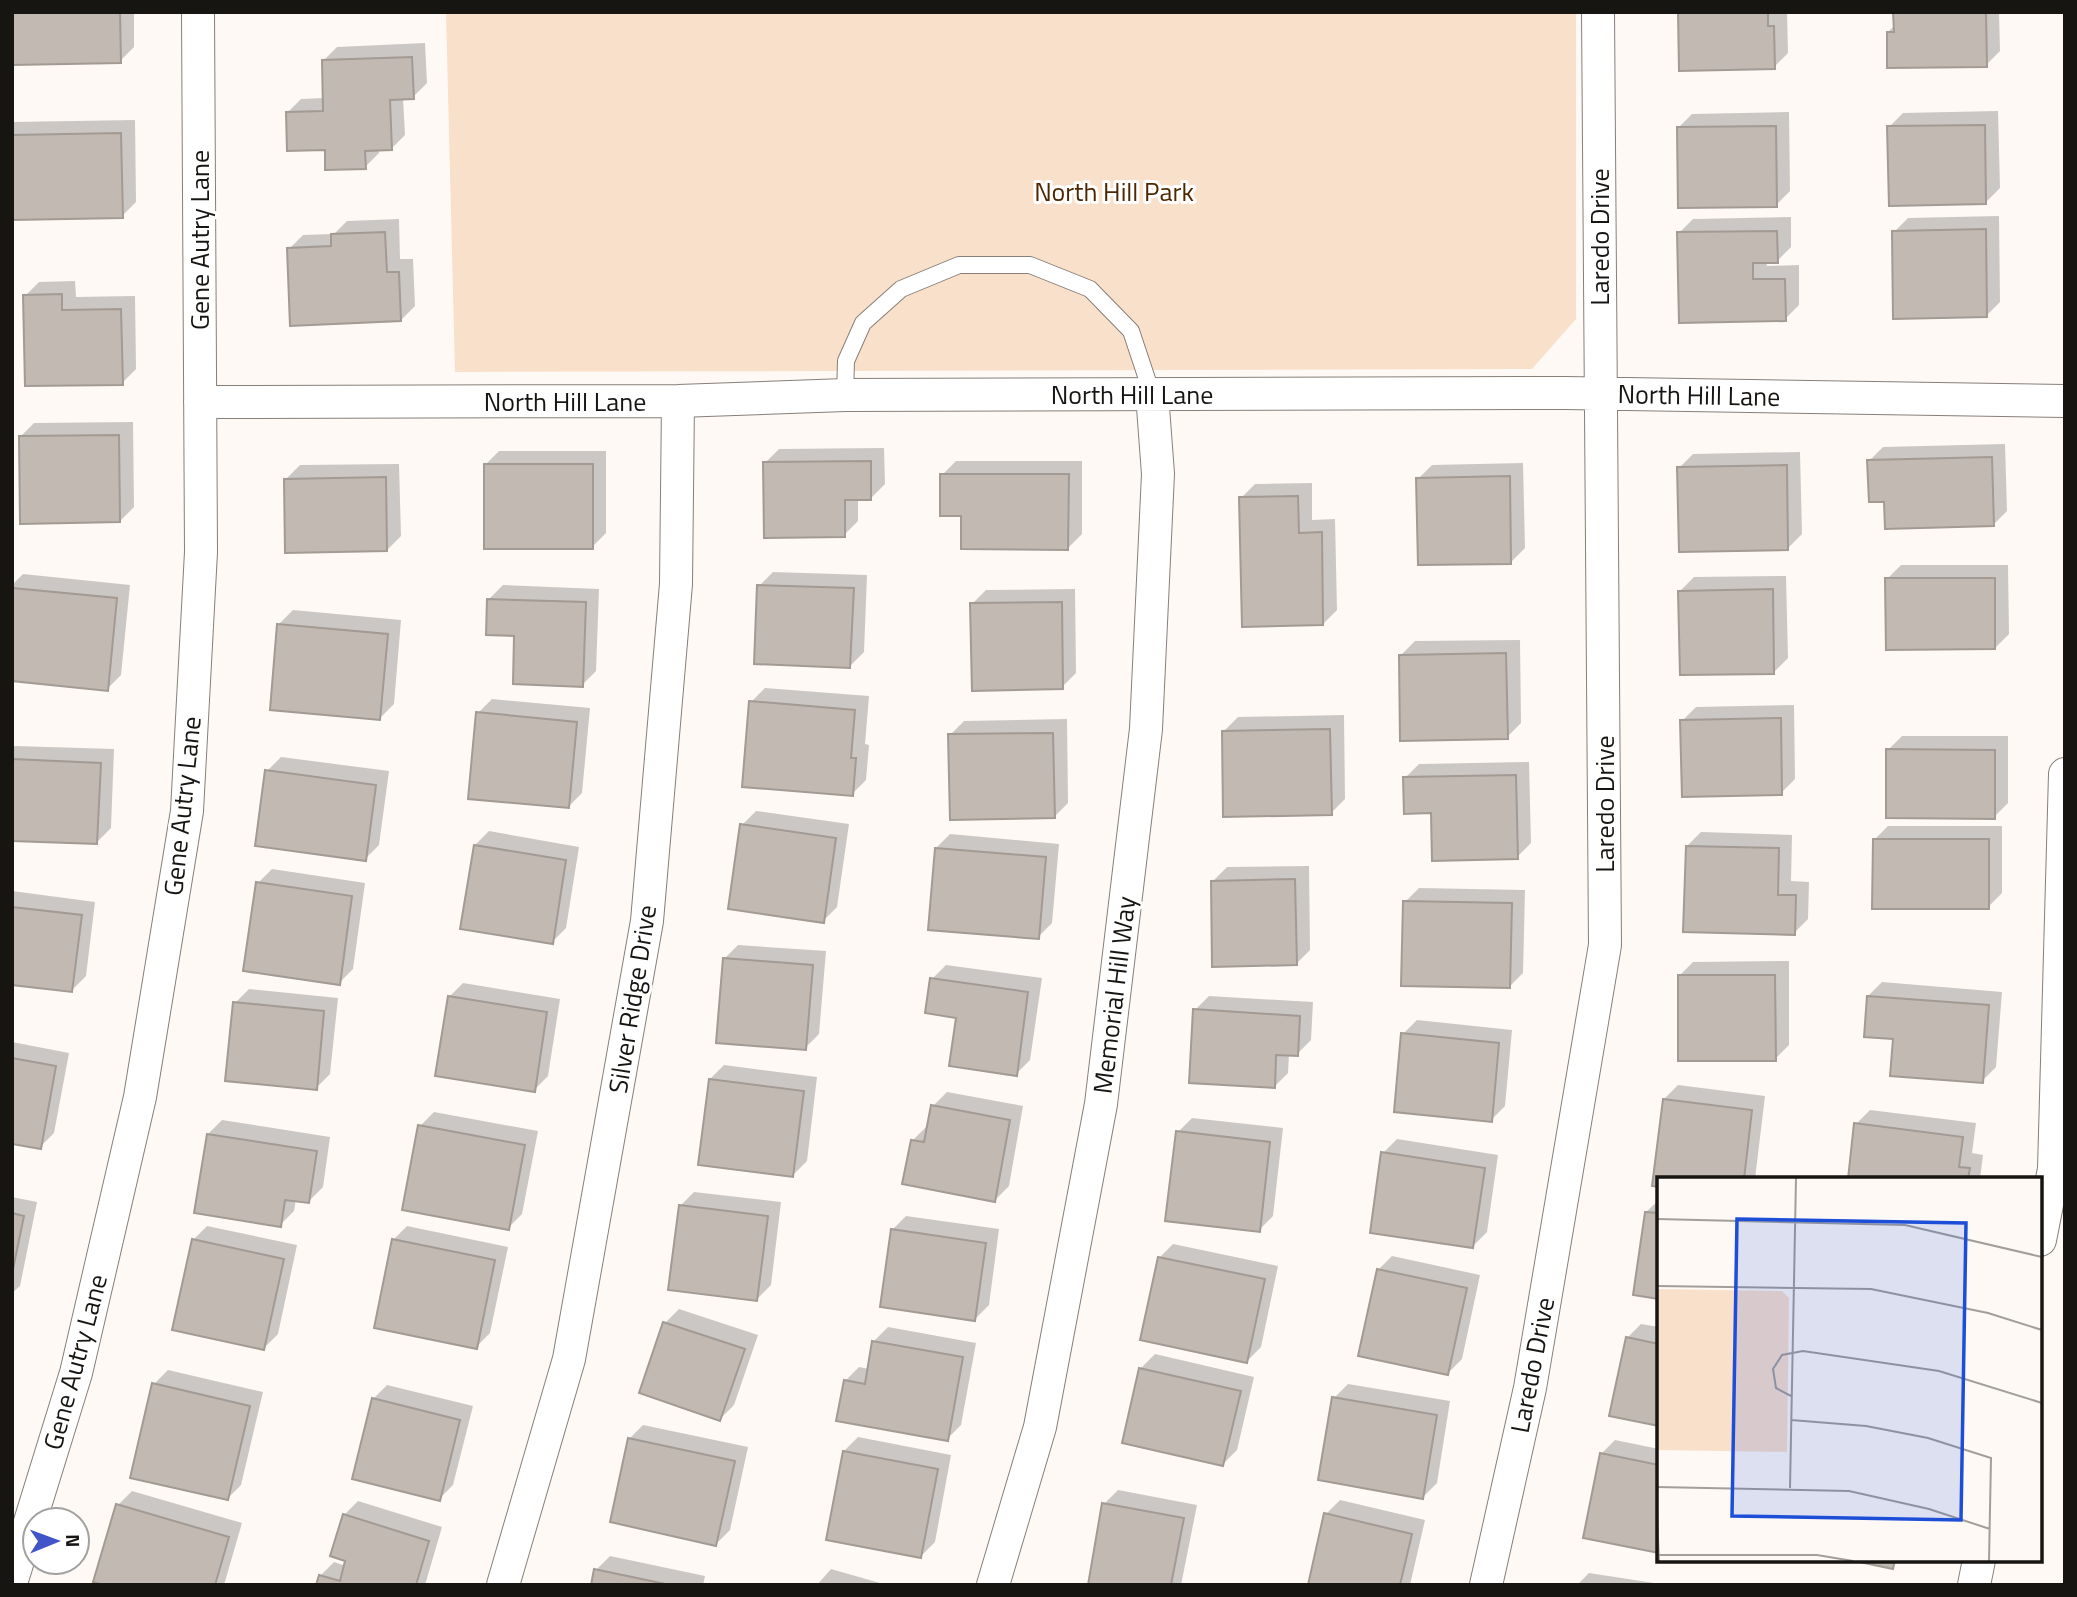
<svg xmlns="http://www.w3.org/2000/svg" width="2077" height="1597" viewBox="0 0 2077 1597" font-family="'Titillium Web',sans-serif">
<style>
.green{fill:#f9e0cb}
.shadow{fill:#0003}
.building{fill:#c2b9b2;stroke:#a29a93;stroke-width:2}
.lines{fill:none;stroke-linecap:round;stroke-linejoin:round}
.service-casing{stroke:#877f79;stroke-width:18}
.minor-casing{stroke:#877f79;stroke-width:34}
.service{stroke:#fff;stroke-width:16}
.minor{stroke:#fff;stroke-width:32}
.labels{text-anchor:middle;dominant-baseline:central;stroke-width:6;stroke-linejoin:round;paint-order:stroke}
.park-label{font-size:26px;fill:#4e2700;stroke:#fff}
.street-label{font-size:26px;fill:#171512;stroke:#fff}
.inset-road{fill:none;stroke:#a29e9a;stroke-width:2}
.view{fill:#1d4ed8;fill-opacity:0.15;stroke:#1d4ed8;stroke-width:3.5}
.inset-edge{fill:none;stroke:#171512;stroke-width:3.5}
</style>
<rect width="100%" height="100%" fill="#fef9f5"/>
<!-- green -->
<path class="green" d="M446,12H1576V319L1532,369L455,372Z"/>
<!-- shadow -->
<path class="shadow" d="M12,12H134V47L120,61Z
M1679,12H1787L1788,53L1774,67Z
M1895,12H1999L2000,51L1986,65L1888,32L1895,25Z
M425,43L427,83L413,97L403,98L405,135L391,149H379V153L365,167L327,148L287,113L301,99L324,98L323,61L337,47Z
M1998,111L2000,188L1986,202L1889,127L1903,113Z
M1789,112L1790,191L1776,205L1678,128L1692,114Z
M135,120L136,202L122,216L12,218V122Z
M1999,216L2000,302L1986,316L1894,232L1908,218Z
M1791,217V247L1777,261H1766L1767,266L1799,265V305L1785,319L1679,233L1693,219Z
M399,219L400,259H413L415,306L401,320L289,249L303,235L334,234L347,221Z
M75,281L76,297L135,296L136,369L122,383L25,296L39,282Z
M133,422L134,507L120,521L20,437L34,423Z
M2005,444L2007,511L1993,525L1885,500L1869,461L1883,447Z
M884,448L885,484L871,498H858V521L844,535L765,463L779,449Z
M499,451H606V533L592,547L485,465Z
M1800,452L1802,534L1788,548L1679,468L1693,454Z
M956,461H1082V534L1068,548L963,514L942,475Z
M1523,463L1525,548L1511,562L1418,479L1432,465Z
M399,464L401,536L387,550L286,479L300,465Z
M1312,483V520L1335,519L1337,610L1323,624L1241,498L1255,484Z
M1901,565H2008L2009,634L1995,648L1887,579Z
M773,572L867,575L864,652L850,666L759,586Z
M23,574L130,585L121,675L107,689L12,679V585Z
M1786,576L1788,658L1774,672L1680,591L1694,577Z
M503,585L599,589L596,671L582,685L516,634L489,599Z
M1075,589L1076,673L1062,687L972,604L986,590Z
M293,610L401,620L394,704L380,718L279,624Z
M1520,640L1521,723L1507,737L1401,655L1415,641Z
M765,688L869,696L865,744L869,745L866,780L852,794L751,702Z
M492,699L590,708L582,793L568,807L478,713Z
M1794,705L1795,779L1781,793L1682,721L1696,707Z
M1344,715L1345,799L1331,813L1224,731L1238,717Z
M1067,719L1068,803L1054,817L950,735L964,721Z
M1902,736H2008V803L1994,817L1888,750Z
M15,746L114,749L111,828L97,842L12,839V748Z
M281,757L389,771L379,845L365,859L267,771Z
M1529,762L1531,843L1517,857L1433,812L1405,778L1419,764Z
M756,811L849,824L837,907L823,921L742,825Z
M1888,826H2002V893L1988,907L1874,840Z
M489,831L579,847L566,928L552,942L475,845Z
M1701,832L1792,835L1791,881L1809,882L1808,919L1794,933L1687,846Z
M950,834L1059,844L1052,923L1038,937L936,848Z
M1309,866L1310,950L1296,964L1213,881L1227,867Z
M272,869L365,883L353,969L339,983L258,883Z
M1419,888L1525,890L1523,973L1509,987L1405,902Z
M12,891L95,902L86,976L72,990L12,983Z
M738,945L826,951L819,1034L805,1048L724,959Z
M1789,961V1045L1775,1059L1679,976L1693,962Z
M946,965L1042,978L1030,1060L1016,1074L958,1016L932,979Z
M1882,982L2002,992L1996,1067L1982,1081L1895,1038L1868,996Z
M463,983L560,999L548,1076L534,1090L449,997Z
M249,989L338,998L330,1074L316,1088L235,1003Z
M1209,996L1313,1002L1311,1040L1297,1054H1289L1288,1073L1274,1087L1195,1010Z
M1417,1020L1512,1030L1505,1106L1491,1120L1403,1034Z
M12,1042L69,1053L54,1133L40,1147L12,1142Z
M724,1065L817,1077L807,1161L793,1175L710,1079Z
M1678,1085L1765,1096L1755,1179H1659L1654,1185L1664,1099Z
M947,1092L1023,1106L1009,1186L995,1200L912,1141L926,1127H929L933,1106Z
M1870,1110L1976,1123L1972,1153L1983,1155L1980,1179H1850L1856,1124Z
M434,1112L538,1131L522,1214L508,1228L420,1126Z
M1192,1118L1283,1128L1273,1216L1259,1230L1178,1132Z
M222,1120L330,1137L323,1187L309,1201L296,1199L294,1211L280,1225L208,1134Z
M1397,1139L1498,1155L1487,1232L1473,1246L1383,1153Z
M694,1192L781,1202L771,1285L757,1299L680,1206Z
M12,1197L37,1202L20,1286L12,1293Z
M1659,1200V1297L1646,1212Z
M906,1216L999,1229L989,1305L975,1319L892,1230Z
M207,1226L297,1245L278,1334L264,1348L193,1240Z
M407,1226L508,1247L490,1333L476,1347L393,1240Z
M1173,1244L1278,1266L1261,1347L1247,1361L1159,1258Z
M1392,1256L1480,1275L1462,1359L1448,1373L1378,1270Z
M679,1309L758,1335L734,1405L720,1419L642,1392L665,1323Z
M1641,1324L1659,1327V1424L1627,1338Z
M888,1327L976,1343L961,1425L947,1439L845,1381L859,1367L869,1369L874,1341Z
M1155,1354L1254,1377L1237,1450L1223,1464L1124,1441L1141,1368Z
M168,1370L263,1392L241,1485L227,1499L154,1384Z
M1348,1384L1450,1401L1437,1483L1423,1497L1334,1398Z
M387,1385L473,1406L453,1485L439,1499L373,1399Z
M643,1425L748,1447L730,1530L716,1544L629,1439Z
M858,1437L951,1455L935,1542L921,1556L844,1451Z
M1615,1440L1659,1449V1551L1601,1454Z
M1118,1490L1197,1505L1181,1585H1094L1104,1504Z
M132,1491L242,1523L224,1585H110L118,1505Z
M1340,1500L1425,1520L1410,1585H1310L1326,1514Z
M358,1501L442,1527L425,1585H318L320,1576L334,1562L346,1566L344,1515Z
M610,1556L705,1576L703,1585H593L596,1570Z
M831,1569L887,1585H817Z
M1589,1573L1667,1585H1577Z"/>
<!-- building -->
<path class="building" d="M12,12H120L121,63L12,65Z
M1678,12H1768V26H1774L1775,69L1679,71Z
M1893,12H1986L1987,67L1887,68V32H1894Z
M412,57L414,99L390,100L392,150L365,151L366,169L325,170V150L287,151L286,112L323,111L322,60Z
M1985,125L1986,204L1889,206L1887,126Z
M1776,126L1777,207L1678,208L1677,127Z
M121,133L123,218L12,220V135Z
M1986,229L1987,317L1893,319L1892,231Z
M1777,231L1778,263H1753V279H1785L1786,321L1679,323L1677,232Z
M385,232L387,272H399L401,321L290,326L287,248L331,246V234Z
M62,294V310L121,309L123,385L25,386L23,295Z
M119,435L120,522L20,524L19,436Z
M1992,457L1994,526L1885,529L1884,502H1869L1867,460Z
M871,461V500H845V537L764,538L763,462Z
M484,464H593V549H484Z
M1787,465L1788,550L1679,552L1677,467Z
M940,474H1069L1068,550L961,549V516H940Z
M1510,476L1511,564L1418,565L1416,478Z
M386,477L387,551L285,553L284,479Z
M1298,496L1299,533L1322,532L1323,625L1242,627L1239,497Z
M1885,578H1995V649L1886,650Z
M757,585L854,588L850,668L754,664Z
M12,588L117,598L108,691L12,681Z
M1773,589L1774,674L1680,675L1678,591Z
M487,599L586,602L583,687L513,684L514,636L486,635Z
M1062,602L1063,689L972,691L970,603Z
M277,624L388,634L380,720L270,710Z
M1506,653L1508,739L1400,741L1399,655Z
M749,701L855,710L851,758H856L853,796L742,787Z
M476,712L577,722L569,808L468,799Z
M1781,718L1782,795L1682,797L1680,720Z
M1330,729L1332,815L1223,817L1222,731Z
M1053,733L1055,818L950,820L948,734Z
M1886,749L1995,750V819L1886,818Z
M12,759L101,763L97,844L12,841Z
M265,770L376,785L366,861L255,846Z
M1516,775L1518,859L1432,861L1431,813L1404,814L1403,777Z
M740,824L836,838L824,923L728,909Z
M1873,839H1989V909H1872Z
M474,845L566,860L553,944L460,929Z
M1686,846L1779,848L1778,895H1796L1795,935L1683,932Z
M935,848L1046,857L1039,939L928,930Z
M1295,879L1297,965L1212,967L1211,881Z
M256,882L352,896L340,985L243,971Z
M1403,901L1512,903L1510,988L1401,986Z
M12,907L82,915L72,992L12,985Z
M723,958L813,965L806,1050L716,1043Z
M1678,975H1775L1776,1061H1678Z
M930,978L1028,992L1017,1076L949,1066L956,1018L925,1013Z
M448,996L547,1012L535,1092L435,1076Z
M1867,996L1989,1005L1983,1083L1890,1076L1893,1039L1864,1037Z
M233,1002L324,1011L317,1090L225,1081Z
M1193,1009L1300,1016L1298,1056L1276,1055L1275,1088L1189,1083Z
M1401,1033L1499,1043L1492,1122L1394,1112Z
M12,1058L56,1066L41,1149L12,1144Z
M709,1079L804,1091L793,1177L698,1165Z
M1663,1099L1752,1110L1744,1179H1659V1187L1652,1186Z
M931,1105L1010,1120L995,1202L902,1184L911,1140L924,1142Z
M1854,1123L1963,1137L1959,1167L1970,1168L1968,1179H1848Z
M418,1125L525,1145L509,1230L402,1210Z
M1176,1131L1270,1142L1260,1232L1165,1221Z
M207,1134L317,1151L309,1203L285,1200L281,1227L194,1213Z
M1381,1152L1485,1168L1473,1248L1370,1233Z
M679,1205L768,1216L757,1301L668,1290Z
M1645,1212L1659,1213V1299L1633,1295Z
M12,1213L24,1216L12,1274Z
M891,1229L986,1243L975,1321L880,1307Z
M192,1239L284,1259L264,1350L172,1330Z
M392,1239L495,1260L477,1349L374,1328Z
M1158,1257L1265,1279L1247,1363L1140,1340Z
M1377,1269L1467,1288L1448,1375L1358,1356Z
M663,1322L745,1349L720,1421L639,1393Z
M1626,1337L1659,1344V1426L1609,1416Z
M872,1341L963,1357L948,1441L836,1421L844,1380L865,1384Z
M1139,1368L1241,1391L1223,1466L1122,1443Z
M152,1383L250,1406L228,1500L130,1478Z
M1332,1397L1437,1415L1423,1499L1318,1480Z
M372,1398L460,1420L440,1501L352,1479Z
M628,1438L735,1461L716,1546L610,1522Z
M843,1451L938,1469L921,1558L826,1540Z
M1600,1453L1659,1465V1553L1583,1538Z
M1102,1503L1184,1518L1171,1585H1088Z
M116,1504L229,1537L215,1585H103L93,1582Z
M1324,1513L1412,1534L1400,1585H1308Z
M343,1514L429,1541L416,1585H316L319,1575L340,1581L345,1561L330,1556Z
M1850,1560H1895L1893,1569Z
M594,1569L670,1585H591Z"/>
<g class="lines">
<defs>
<path id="service" d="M845,395L846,361L863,323L901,289L959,265H1030L1090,289L1131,331L1152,394"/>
<path id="minor" d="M200,402L678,401L845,395L1565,393L2065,401
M2040,1240L2054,1169L2065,774
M12,1580L76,1373L140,1097L187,811L201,552L198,12
M503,1585L569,1359L647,921L676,584L678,401
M993,1585L1040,1427L1101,1104L1146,729L1158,474L1152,394
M1486,1585L1530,1388L1605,945L1598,12
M1974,1585L1979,1560"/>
</defs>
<!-- service casing -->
<use href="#service" class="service-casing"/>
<!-- minor casing -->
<use href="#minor" class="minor-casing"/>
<!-- service -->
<use href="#service" class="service"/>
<!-- minor -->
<use href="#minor" class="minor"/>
</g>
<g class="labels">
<!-- park labels -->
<g class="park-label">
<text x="1114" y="191">North Hill Park</text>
</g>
<!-- street labels -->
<g class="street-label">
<text transform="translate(1599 237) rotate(-90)">Laredo Drive</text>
<text transform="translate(199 240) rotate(-90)">Gene Autry Lane</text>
<text x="1132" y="394">North Hill Lane</text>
<text transform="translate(1699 395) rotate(1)">North Hill Lane</text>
<text x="565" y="401">North Hill Lane</text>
<text transform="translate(1604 804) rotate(-90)">Laredo Drive</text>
<text transform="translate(182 806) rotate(-84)">Gene Autry Lane</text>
<text transform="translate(1114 995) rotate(-83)">Memorial Hill Way</text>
<text transform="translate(632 999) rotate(-81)">Silver Ridge Drive</text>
<text transform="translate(75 1362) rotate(-75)">Gene Autry Lane</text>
<text transform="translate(1532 1365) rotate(-79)">Laredo Drive</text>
</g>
</g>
<!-- overview -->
<g transform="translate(1657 1177)">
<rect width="385" height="385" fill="#fef9f5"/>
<path d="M0,112L125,114L132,121L130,275L0,273Z" fill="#f9e0cb"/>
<path class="inset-road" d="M0,42L248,48L385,80M0,109L214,112L331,136L385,153M134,219L119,211L116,192L125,178L146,174L282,194L385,226M134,243L209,249L271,261L334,281L332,384M0,310L192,314L272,332L333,352M133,311L139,1M0,339L2,384M2,378H160L196,384"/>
<path class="view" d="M80,42L309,46L304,343L75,339Z"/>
<rect width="385" height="385" class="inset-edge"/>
</g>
<!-- border -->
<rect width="2077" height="1597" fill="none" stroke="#171512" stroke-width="28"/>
<!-- north arrow -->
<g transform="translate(56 1541) rotate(89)"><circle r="33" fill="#ffffff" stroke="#a2a1a0" stroke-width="2"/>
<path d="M0-5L12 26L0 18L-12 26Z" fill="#4154c8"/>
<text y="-10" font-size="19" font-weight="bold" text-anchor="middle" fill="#171512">N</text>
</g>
</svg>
